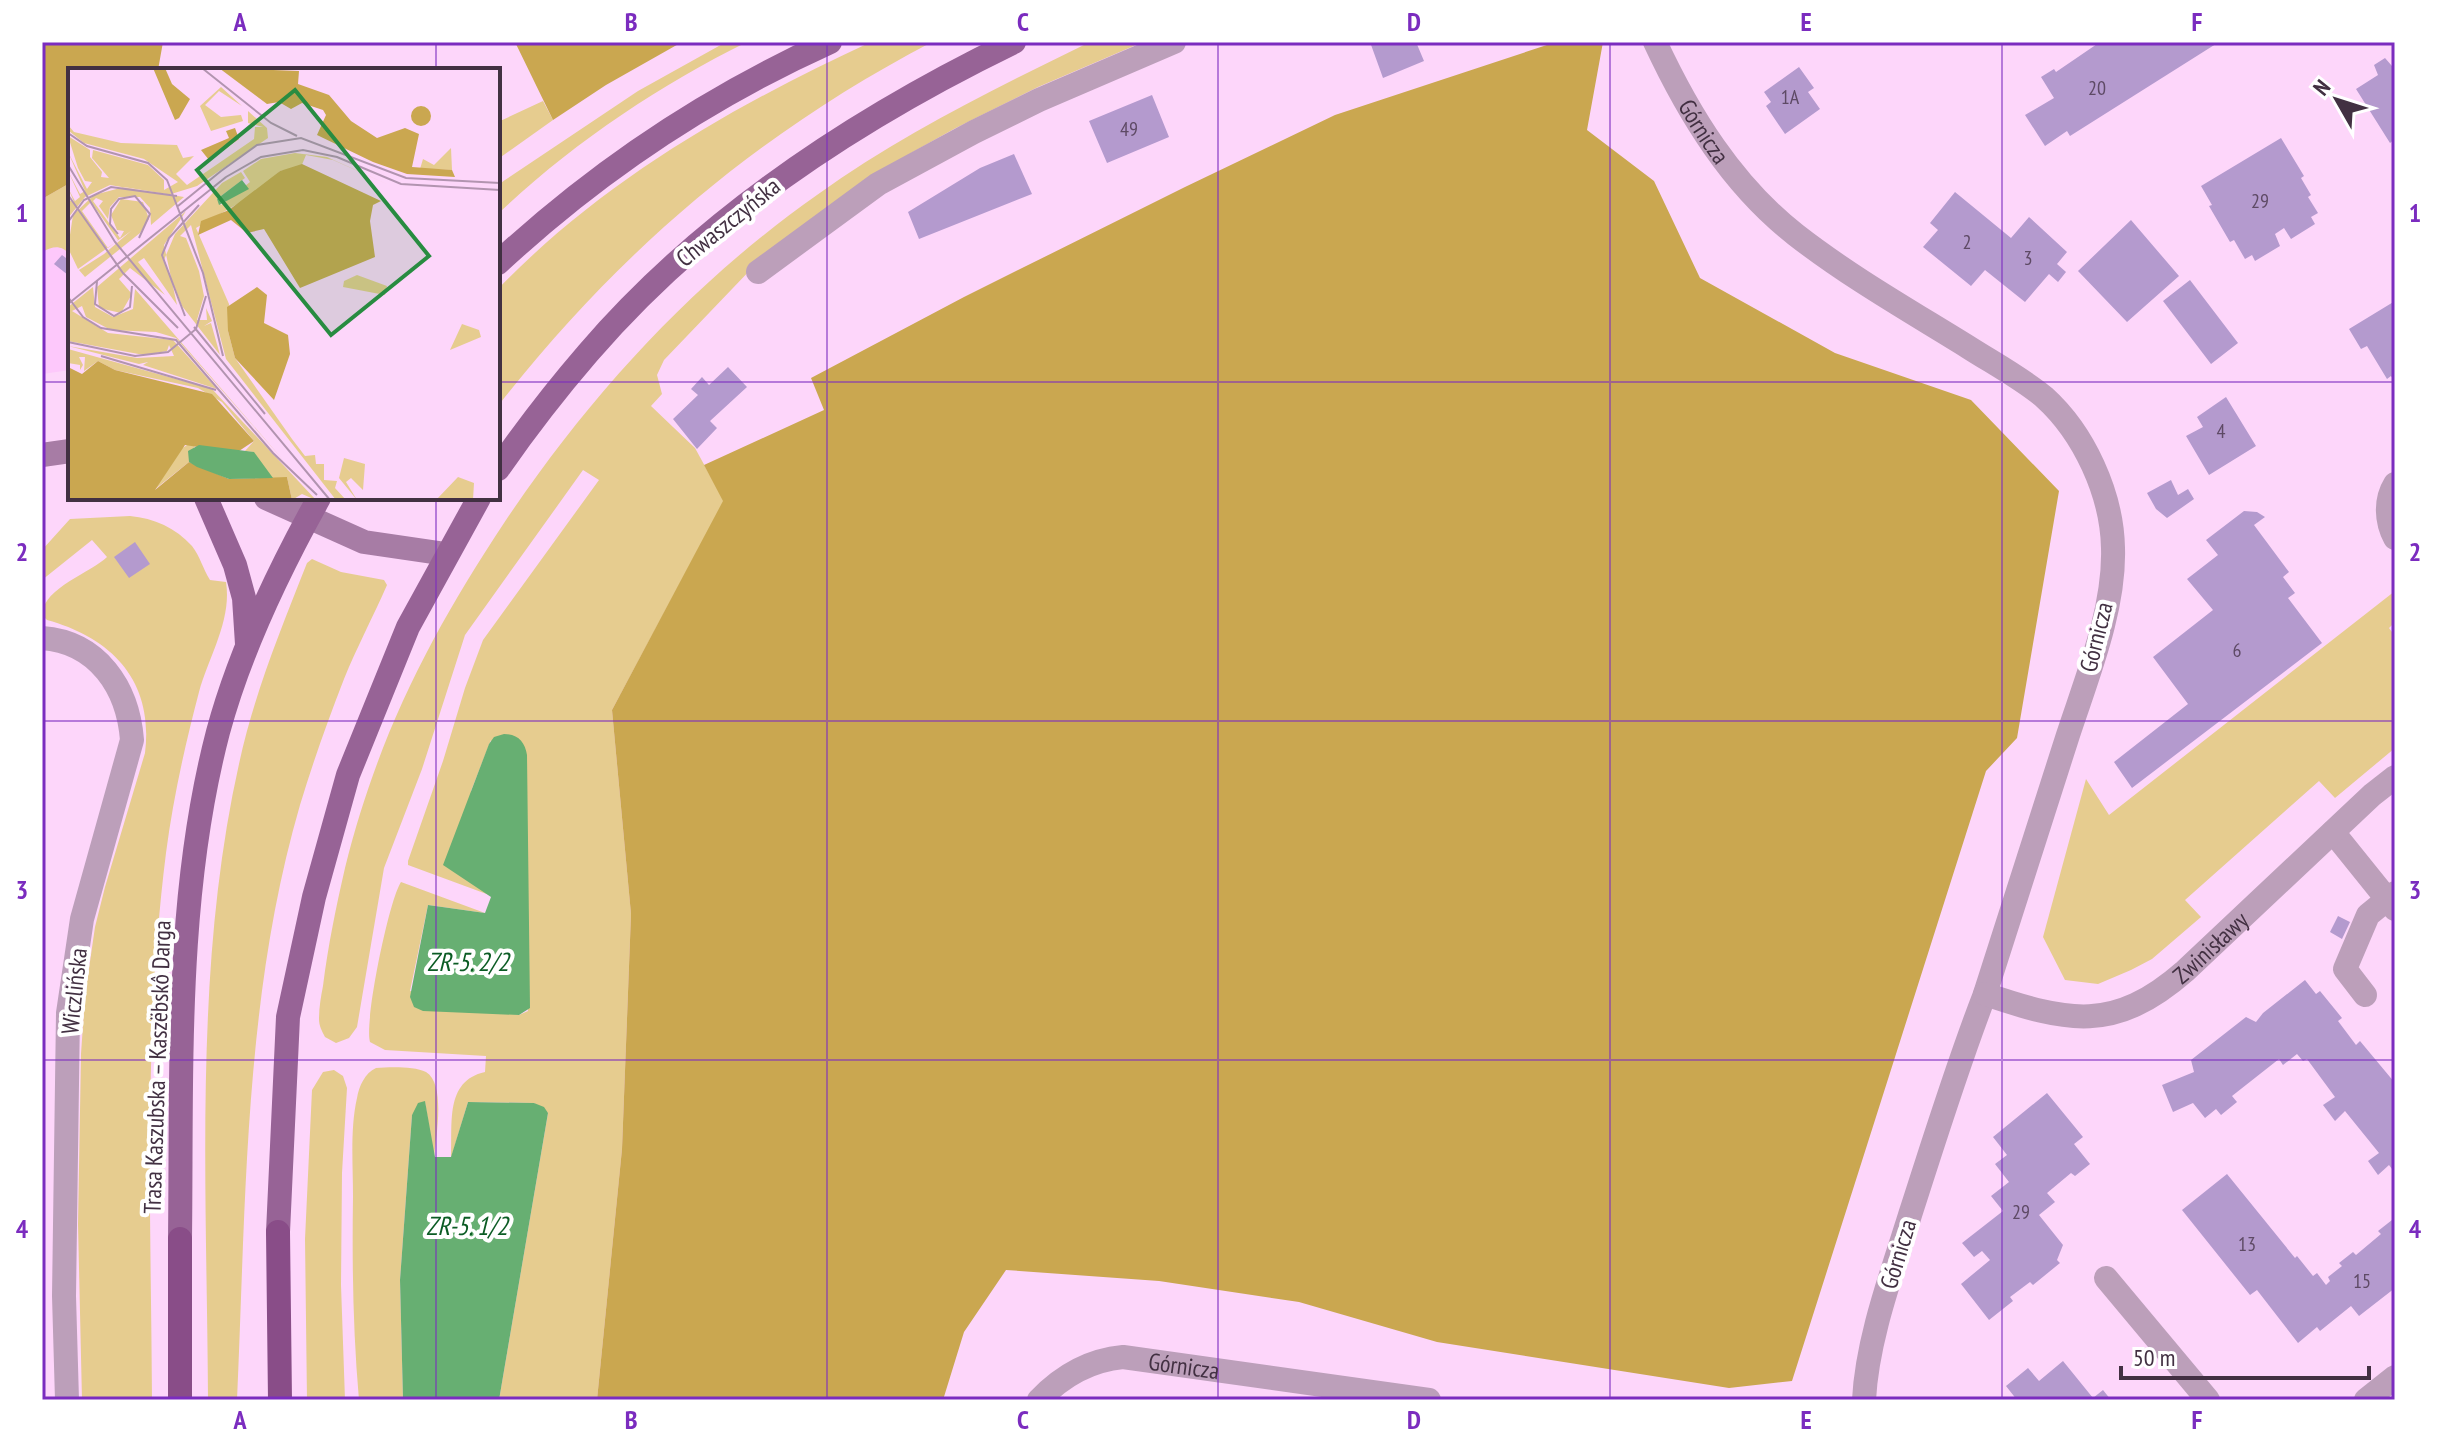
<svg xmlns="http://www.w3.org/2000/svg" width="2437" height="1442" viewBox="0 0 2437 1442" font-family="'PT Sans Narrow',sans-serif">
<style>
.built{fill:#fdc8fb}
.green{fill:#e6cc8f}
.forest{fill:#caa750}
.water{fill:#67af72}
.building{fill:#b49ace}
.lines{fill:none;stroke-linecap:round;stroke-linejoin:round}
.street{stroke:#bc9fba;stroke-width:24}
.secondary{stroke:#a77ca5;stroke-width:24}
.primary{stroke:#976396;stroke-width:24}
.highway{stroke:#894d88;stroke-width:24}
.grid{fill:none;stroke:#7b2cbf;stroke-width:2;stroke-opacity:0.55}
.labels{text-anchor:middle;dominant-baseline:central;stroke-width:8;stroke-linejoin:round;paint-order:stroke}
.number-label{font-size:20px;fill:#5e4a65}
.street-label{font-size:24px;fill:#423042;stroke:#fff}
.water-label{font-size:26px;font-style:italic;fill:#0b5c24;stroke:#fff}
.inset-road{fill:none;stroke:#b294b0;stroke-width:2}
.view{fill:#288c41;fill-opacity:0.15;stroke:#288c41;stroke-width:4}
.inset-edge{fill:none;stroke:#423042;stroke-width:4}
.neatline{fill:none;stroke:#7b2cbf;stroke-width:3}
.grid-label{font-size:26px;text-anchor:middle;font-weight:bold;fill:#7b2cbf}
</style>
<rect width="100%" height="100%" fill="#fdd6fa"/>
<!-- built -->
<path class="built" d="M42,246L70,247V370L42,374Z"/>
<!-- green -->
<path class="green" d="M726,42H747C658,86 570,145 498,214V185L505,180L638,91Z
M871,42H932C758,133 618,252 498,406V289C603,180 735,105 871,42Z
M1090,42H1143L1038,87L954,129L911,153L755,265L664,360L657,375L662,394L651,406L695,448L724,501L612,710L631,914L622,1149L597,1400H499L548,1113L534,1103L468,1102L451,1158C453,1125 444,1081 485,1072L486,1056L385,1050L370,1042C364,1022 389,900 401,882L485,913L428,905L410,991L519,1015L528,1011L491,740L471,791L492,896L408,865V861L443,761L465,688L483,640L599,480L583,470L465,635L422,769L384,868L357,1027L349,1038L336,1043L325,1037C322,1031 319,1026 319,1019C319,1008 321,996 323,986C328,946 336,907 345,868C378,735 431,633 506,520C591,394 692,283 817,195C902,134 996,88 1090,42Z
M543,101L553,120L498,159V122Z
M70,183V254C60,245 54,246 42,252V199Z
M130,516C154,518 176,528 192,546C200,556 203,569 210,580L226,582C232,620 209,656 199,692C185,745 173,799 166,853C143,1034 151,1218 152,1400H82L78,1224L81,1054L85,996L95,927L105,887L145,753C154,681 112,638 47,620L43,616C39,590 92,572 107,557L92,540L42,580V550L70,519Z
M312,559L341,572L384,580L387,585C373,617 357,647 344,679C328,720 313,762 300,805C244,997 246,1202 237,1400H208C207,1191 193,969 239,764C254,694 281,629 307,563Z
M2395,591V622L2389,628L2395,636V748L2335,798L2319,781L2185,900L2201,917L2152,959L2131,970L2098,984L2065,980L2043,937L2086,779L2109,815Z
M376,1068C389,1067 414,1066 426,1072C446,1084 436,1137 434,1157L425,1102L412,1115L400,1280L403,1400H359C353,1332 352,1265 353,1197C353,1164 350,1129 357,1098C359,1086 365,1073 376,1068Z
M334,1070L343,1076L347,1088L342,1173L341,1285L345,1400H307L305,1239L312,1090L323,1072Z"/>
<!-- forest -->
<path class="forest" d="M42,42H163L158,70H70V183L42,199Z
M515,42H682L606,85L553,120Z
M1556,42H1603L1587,130L1654,181L1700,278L1835,353L1971,400L2059,491L2017,738L1986,771L1792,1381L1729,1388L1437,1342L1299,1302L1159,1281L1006,1270L964,1332L943,1400H597L622,1149L631,914L612,710L723,501L704,465L824,410L811,378L964,297L1185,187L1335,115Z"/>
<!-- water -->
<path class="water" d="M504,734C518,734 525,742 527,755L530,1008L519,1015L423,1011L414,1007L410,997L428,905L485,913L491,897L443,865L489,744L494,737Z
M425,1101L435,1157H451L468,1102L534,1103L544,1107L548,1113L499,1400H403L400,1280L412,1115L418,1103Z"/>
<!-- building -->
<path class="building" d="M1370,42H1416L1424,61L1383,78Z
M2100,42H2219L2070,136L2067,131L2045,146L2025,115L2054,98L2041,77L2054,69L2056,72Z
M2385,58L2392,66L2395,64V139L2390,143L2356,89L2378,75L2374,65Z
M1799,67L1814,88L1808,92L1820,109L1785,134L1766,106L1771,102L1764,92Z
M1152,95L1169,137L1107,163L1089,121Z
M2281,138L2304,176L2301,178L2311,195L2308,197L2318,213L2311,217L2315,224L2291,239L2284,228L2275,234L2280,246L2255,261L2252,255L2245,259L2234,240L2230,242L2209,206L2212,205L2201,186Z
M1014,154L1032,194L919,239L908,212L980,168Z
M1955,192L2011,238L2029,217L2067,252L2057,264L2066,272L2058,282L2049,274L2025,302L1985,270L1971,286L1923,247L1938,230L1930,223Z
M2131,220L2179,276L2127,322L2078,271Z
M62,255L70,261L68,275L54,264Z
M2190,280L2238,343L2211,364L2163,301Z
M2395,301V382L2391,376L2387,379L2367,346L2361,349L2349,329Z
M728,367L747,387L710,421L717,428L697,449L673,419L698,395L691,389L702,377L709,385Z
M2226,397L2256,446L2209,475L2186,436L2203,427L2197,417Z
M2171,480L2178,495L2188,489L2194,499L2167,518L2156,509L2147,493Z
M2244,511L2257,512L2265,517L2254,525L2289,572L2283,577L2295,593L2288,598L2322,643L2132,788L2114,762L2188,704L2153,657L2213,610L2187,579L2218,555L2206,540Z
M135,542L150,564L129,578L114,557Z
M2338,916L2350,922L2342,939L2330,932Z
M2305,980L2316,994L2320,991L2342,1018L2338,1021L2356,1045L2360,1041L2395,1083V1173L2389,1165L2378,1175L2368,1161L2379,1153L2345,1111L2335,1121L2323,1105L2335,1097L2307,1059L2303,1061L2297,1054L2283,1065L2279,1059L2232,1096L2237,1102L2221,1115L2216,1109L2205,1118L2193,1103L2173,1112L2162,1085L2194,1072L2191,1060L2246,1017L2256,1022L2263,1013Z
M2047,1093L2083,1137L2074,1144L2090,1164L2075,1176L2071,1173L2047,1193L2055,1202L2039,1215L2063,1245L2057,1260L2060,1263L2033,1285L2030,1282L2010,1297L2013,1301L1989,1320L1961,1284L1990,1260L1982,1251L1974,1257L1962,1243L2003,1211L1991,1196L2009,1182L1995,1164L2007,1155L1993,1137Z
M2227,1174L2295,1258L2297,1256L2313,1276L2317,1273L2326,1285L2330,1281L2328,1277L2342,1266L2339,1263L2353,1252L2356,1255L2381,1234L2378,1231L2392,1220L2395,1223V1288L2359,1316L2351,1306L2320,1331L2317,1327L2298,1343L2257,1290L2250,1295L2182,1210Z
M2063,1361L2093,1398L2103,1390L2111,1400H2017L2006,1386L2028,1368L2039,1381Z"/>
<g class="lines">
<!-- street -->
<g class="street">
<path id="s1" d="M1655,42C1689,115 1732,185 1796,235C1850,277 1910,311 1968,347C1993,363 2021,378 2044,397C2084,433 2112,494 2113,548C2115,609 2087,677 2068,735C2041,821 2013,907 1985,994C1957,1066 1934,1141 1910,1215C1892,1273 1867,1339 1864,1400"/>
<path d="M758,272L878,184L974,132L1039,100L1174,42"/>
<path d="M2395,484C2385,500 2386,521 2395,538"/>
<path d="M42,638C98,642 128,688 132,740L82,919L68,1013L64,1296L67,1400"/>
<path d="M2333,832L2395,909"/>
<path id="s2" d="M1985,994C2068,1022 2114,1033 2185,971L2372,795L2395,777"/>
<path d="M2365,995L2345,969L2368,915L2395,893"/>
<path d="M2106,1278L2208,1400"/>
<path id="s3" d="M1039,1400C1062,1376 1091,1360 1123,1357L1429,1400"/>
<path d="M2366,1400L2395,1377"/>
</g>
<!-- secondary -->
<path class="secondary" d="M42,455L70,451
M266,498L364,542L446,554"/>
<!-- primary -->
<path class="primary" d="M498,263C596,172 708,97 830,42
M498,469C526,429 556,390 588,353C703,219 855,119 1014,42
M206,498L235,565L244,598L247,644
M278,1232L288,1017L314,897L348,775L408,627L479,498
M180,1239C182,1070 175,896 218,732C239,654 280,568 319,498"/>
<!-- highway -->
<path class="highway" d="M278,1232L280,1400
M180,1239V1400"/>
</g>
<!-- grid -->
<path class="grid" d="M436,42V70M827,42V1400M1218,42V1400M1610,42V1400M2002,42V1400M42,382H70M498,382H2395M436,498V1400M42,721H2395M42,1060H2395"/>
<g class="labels">
<!-- number labels -->
<g class="number-label">
<text x="2097" y="88">20</text>
<text x="1790" y="97">1A</text>
<text x="1129" y="129">49</text>
<text x="2260" y="201">29</text>
<text x="1967" y="242">2</text>
<text x="2028" y="258">3</text>
<text x="2221" y="431">4</text>
<text x="2237" y="650">6</text>
<text x="2021" y="1212">29</text>
<text x="2247" y="1244">13</text>
<text x="2362" y="1281">15</text>
</g>
<!-- street labels -->
<g class="street-label">
<text stroke="none"><textPath href="#s1" startOffset="102">Górnicza</textPath></text>
<text transform="translate(728 222) rotate(-39)">Chwaszczyńska</text>
<text transform="translate(2096 637) rotate(-76)">Górnicza</text>
<text stroke="none"><textPath href="#s2" startOffset="250">Zwinisławy</textPath></text>
<text transform="translate(74 991) rotate(-84)">Wiczlińska</text>
<text transform="translate(157 1067) rotate(-88)">Trasa Kaszubska – Kaszëbskô Darga</text>
<text transform="translate(1898 1254) rotate(-73)">Górnicza</text>
<text stroke="none"><textPath href="#s3" startOffset="158">Górnicza</textPath></text>
</g>
<!-- water labels -->
<g class="water-label">
<text x="468" y="961">ZR-5. 2/2</text>
<text x="467" y="1225">ZR-5. 1/2</text>
</g>
</g>
<!-- overview -->
<g transform="translate(68 68)">
<rect width="432" height="432" fill="#fdd6fa"/>
<path d="M153,19L174,38L151,23L137,37L153,49L173,47L175,53L143,63L132,38ZM180,43L199,60L200,70L129,118L100,127L42,117L17,129L0,150V132L6,134L0,120L7,133L12,129L0,103L12,126L17,123L0,84L19,121L24,114L17,113L10,100L0,68L22,82V89L34,104L33,109L41,110L24,90L25,82L80,97L96,112V122L110,114L76,91L16,75L1,63L0,57L6,64L53,75L109,77L115,90L126,88L108,106L119,117L186,71L187,59H195L180,55ZM383,80L384,102L352,101L355,91L366,97ZM227,85L259,89L321,117L265,92L238,87L233,99L212,103L183,128L128,160L161,236L160,263L167,290L224,371L237,388L247,387L248,396H256V412L269,413L267,420L278,432H268L158,291L123,157L112,168L118,170L131,203L136,228L129,252H139L138,240L144,253L136,258L143,255L152,287L114,238L96,192L107,166L154,115L173,104L177,110L149,131L153,137L182,114L175,103L193,91ZM56,119L116,129L83,157L82,140L72,129H51L42,139L40,151L31,138L35,133L28,130L25,133L52,170L56,163L49,162L43,147L53,131L75,134L81,151L72,165L17,209L11,202L36,186L63,163L10,201L0,180L5,147L26,127ZM23,134L50,172L40,180L14,143ZM118,143L96,177L109,237L76,190L70,194L97,227L62,200L51,211L64,226L53,245L31,240L29,219ZM289,207L319,218L317,227L275,219L276,213ZM25,219L27,239L45,249L65,241L67,221L216,393L108,270L88,264L43,262L18,249L14,238L4,243L40,265L105,272L149,321L75,297L80,294L71,296L0,278L69,290L106,288L101,277L99,283L76,287L0,273V239ZM394,256L411,262L413,269L382,282ZM0,281L144,321L248,432L234,426L224,432L219,409L211,413L166,412L203,410L185,384L177,383L186,373L154,334L130,320L47,302L30,293L16,303L17,289H11L15,297L12,302V297L0,295ZM121,376L127,377L121,394L86,422L111,382ZM276,390L297,396L295,422L283,410L278,414L289,432L271,410ZM390,409L406,415L405,432L369,431Z" fill="#e6cc8f" fill-rule="evenodd"/>
<path d="M85,0H97L104,16L122,31L111,50L107,52ZM151,0L231,3L230,16L261,27L283,53L309,70L337,60L351,66L344,99L384,102L387,109L339,106L305,94L249,67L258,47L255,42L234,35L223,41L211,34L199,36ZM343 48a10 10 0 1 1 20 0a10 10 0 1 1-20 0ZM167,60L171,71L141,92L133,82L161,70L158,63ZM234,96L313,133L305,137L302,153L307,189L232,220L196,161L179,165L163,152L130,167L133,153L161,142L212,103ZM189,219L199,227L196,255L220,267L222,286L206,332L167,290L160,263L159,239ZM30,293L47,302L144,326L186,373L168,385L117,377L87,422L121,394L161,411L219,409L224,432H0V299L14,306Z" fill="#caa750"/>
<path d="M174,112L181,121L151,137L149,131ZM131,377L186,384L205,410L161,411L129,399L121,394L120,383Z" fill="#67af72"/>
<path class="inset-road" d="M134,0L203,55L229,68M0,65L19,78L80,95L99,112L135,205L155,288M0,97L47,174L262,432M153,103L189,77L233,70L338,110L432,115M158,109L193,89L235,82L269,89L333,116L432,122M0,127L55,205L110,260M110,138L153,103M0,154L16,132L43,119L109,128M50,166L42,156L43,141L51,131L67,128L82,146L71,170M29,213L27,236L46,248L62,239L64,218M0,229L15,249L33,260L108,272L205,385L249,427M0,236L158,109M117,248L94,187L101,170L131,137M126,259L197,346M0,274L67,288L100,284L128,261L138,228M33,288L148,322"/>
<path class="view" d="M227,22L361,188L263,267L129,102Z"/>
<rect width="432" height="432" class="inset-edge"/>
</g>
<!-- border -->
<rect width="2437" height="1442" fill="none" stroke="#ffffff" stroke-width="88"/>
<!-- north arrow -->
<g transform="translate(2337 100) rotate(309)" stroke="#ffffff" stroke-width="6" paint-order="stroke">
<path d="M0-6L14 30L0 20L-14 30Z" fill="#423042"/>
<text y="-12" font-size="22" font-weight="bold" text-anchor="middle" fill="#423042">N</text>
</g>
<!-- scale -->
<path d="M2121 1366v12h248v-12" fill="none" stroke="#423042" stroke-width="4"/>
<text x="2133" y="1366" font-size="24" fill="#423042" stroke="#ffffff" stroke-width="6" paint-order="stroke">50 m</text>
<rect x="44" y="44" width="2349" height="1354" class="neatline"/>
<g class="grid-label">
<text x="240" y="31">A</text>
<text x="631" y="31">B</text>
<text x="1023" y="31">C</text>
<text x="1414" y="31">D</text>
<text x="1806" y="31">E</text>
<text x="2197" y="31">F</text>
<text x="22" y="222">1</text>
<text x="2415" y="222">1</text>
<text x="22" y="561">2</text>
<text x="2415" y="561">2</text>
<text x="22" y="899">3</text>
<text x="2415" y="899">3</text>
<text x="22" y="1238">4</text>
<text x="2415" y="1238">4</text>
<text x="240" y="1429">A</text>
<text x="631" y="1429">B</text>
<text x="1023" y="1429">C</text>
<text x="1414" y="1429">D</text>
<text x="1806" y="1429">E</text>
<text x="2197" y="1429">F</text>
</g>
</svg>
